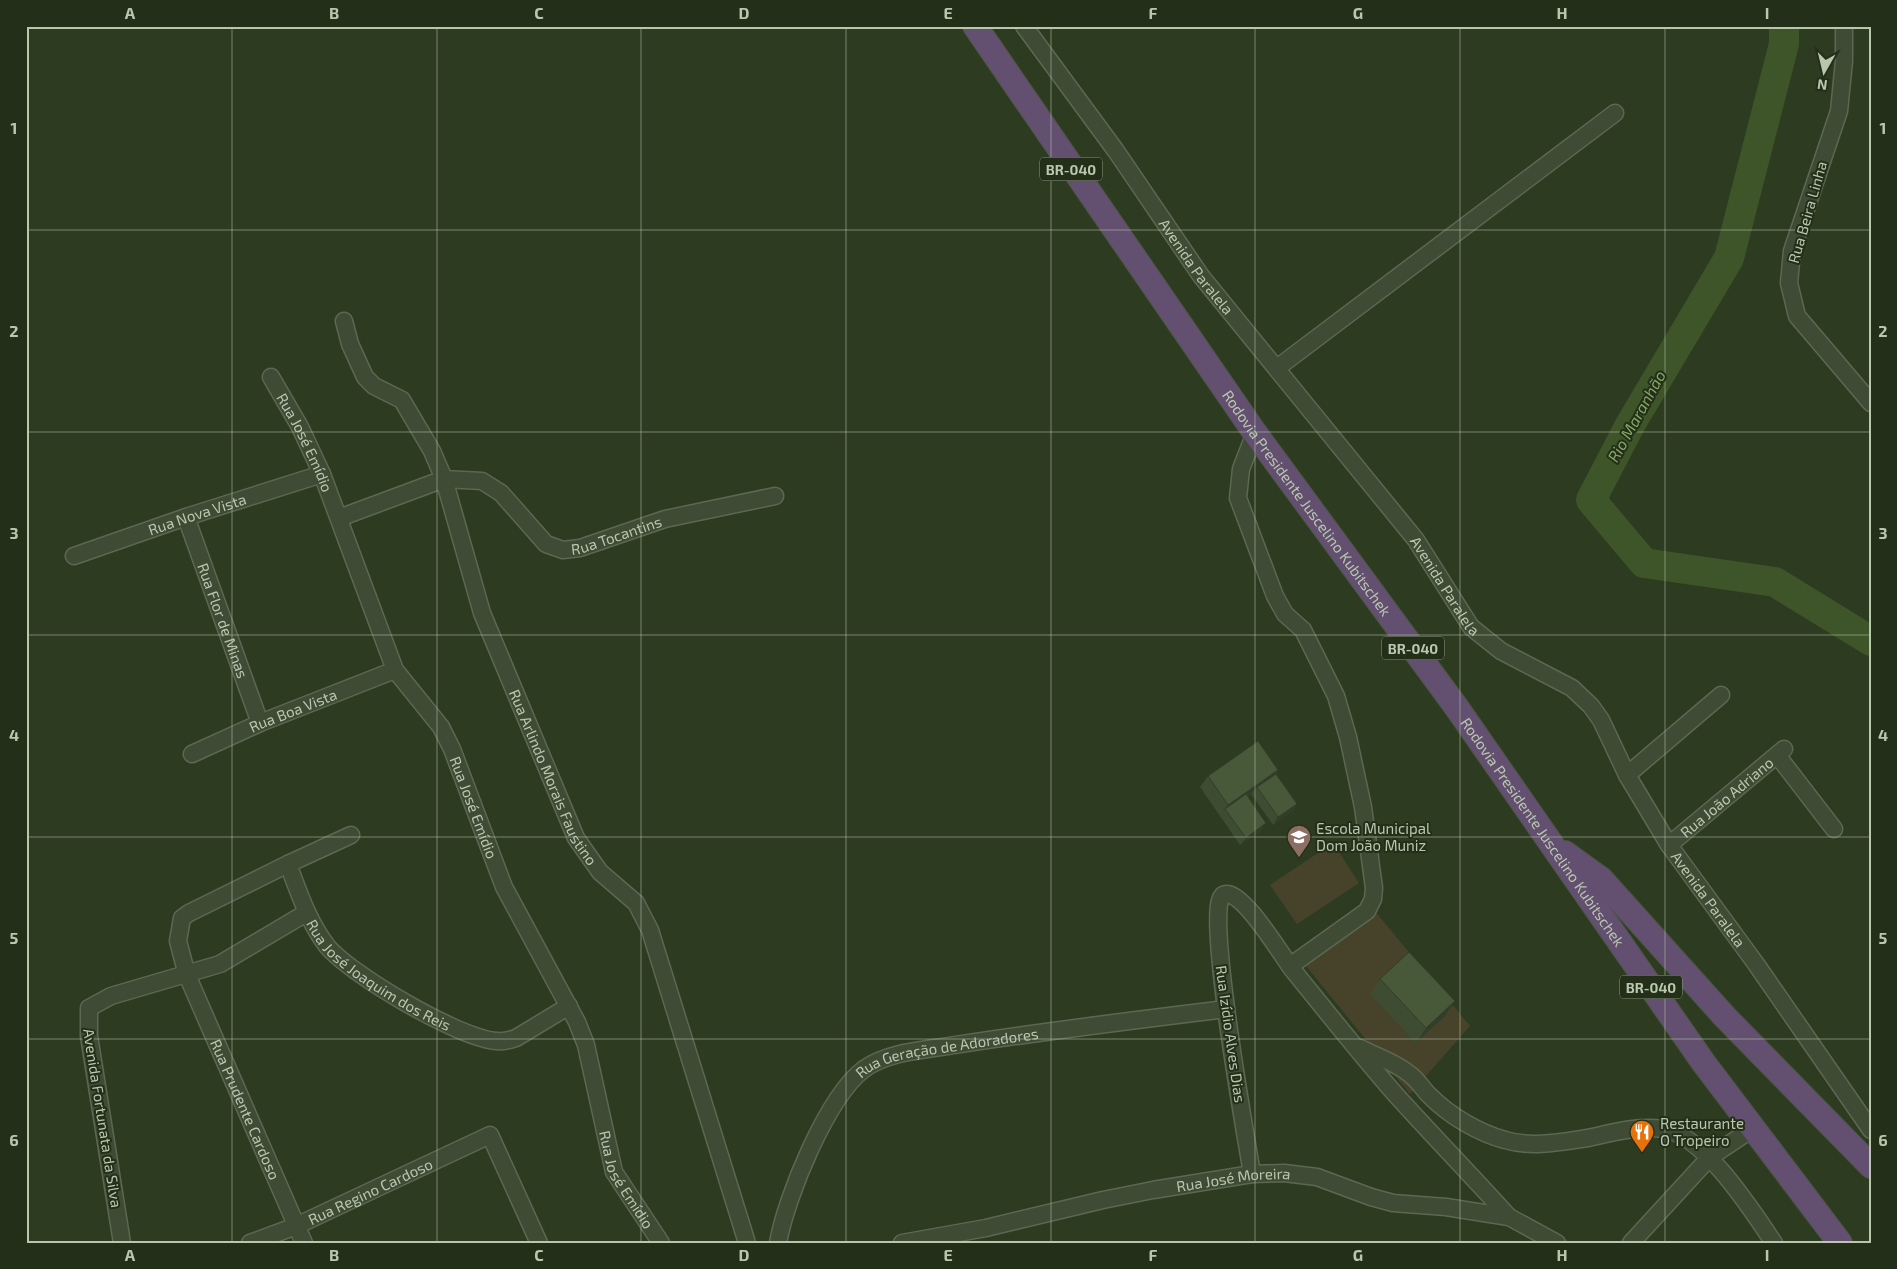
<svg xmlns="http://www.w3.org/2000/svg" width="1897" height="1269" viewBox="0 0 1897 1269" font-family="'Exo 2',sans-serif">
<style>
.green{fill:#47432b}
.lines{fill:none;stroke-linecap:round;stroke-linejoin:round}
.river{stroke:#3d5528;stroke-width:30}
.minor-casing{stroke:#5c6852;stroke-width:19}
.highway-casing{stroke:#49553f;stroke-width:26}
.minor{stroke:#3f4b34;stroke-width:16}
.highway{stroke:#635071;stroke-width:24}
.wall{fill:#3e4d32}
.shaded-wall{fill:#323e29}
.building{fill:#48593a;stroke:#323e29}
.grid{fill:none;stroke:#b9c7af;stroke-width:1;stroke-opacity:0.55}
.labels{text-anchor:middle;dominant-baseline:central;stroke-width:4;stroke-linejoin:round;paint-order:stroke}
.shield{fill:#242f19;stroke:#8c9982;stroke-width:1}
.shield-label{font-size:14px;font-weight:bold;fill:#b9c7af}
.street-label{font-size:15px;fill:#b9c7af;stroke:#242f19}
.poi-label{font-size:15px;fill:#b9c7af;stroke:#242f19;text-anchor:start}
.water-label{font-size:16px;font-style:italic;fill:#85a865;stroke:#242f19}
.neatline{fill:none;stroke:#b9c7af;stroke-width:2}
.grid-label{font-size:16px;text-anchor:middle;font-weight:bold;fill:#b9c7af}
</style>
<rect width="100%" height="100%" fill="#2d3b20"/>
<!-- green -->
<path class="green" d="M1333,843L1359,883L1297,924L1270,885Z
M1374,910L1470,1026L1410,1094L1302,961Z"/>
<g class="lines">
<!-- river -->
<path class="river" d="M1784,26V44L1729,258L1630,425L1591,500L1644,563L1775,582L1871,641"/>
<defs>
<g id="minor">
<path id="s1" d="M1024,26L1116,151L1201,276L1416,540L1471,627L1501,651L1572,688L1591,706L1601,720L1627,775L1669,845L1756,964L1871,1130"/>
<path d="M1844,26V61L1839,111L1792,251L1789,283L1797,316L1871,403"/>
<path id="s2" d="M344,321L350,344L365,377L374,386L402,400L432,451L444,479L482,613L576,838L600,872L636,903L650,930L747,1243"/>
<path d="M1277,368L1615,113"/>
<path id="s3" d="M271,377L300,427L322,474L395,670L441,727L452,749L504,887L577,1022L586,1045L614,1172L661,1243"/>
<path d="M1255,433L1241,469L1238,498L1275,596L1285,614L1303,630L1336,696L1348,737L1363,807L1374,888L1373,899L1367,911L1290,966"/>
<path id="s4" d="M186,517L260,723"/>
<path id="s5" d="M339,518L444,479L482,481L501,493L546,544L563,550L580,548L665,519L775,496"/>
<path id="s6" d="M74,556L186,517L322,474"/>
<path id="s7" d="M192,754L260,723L395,670"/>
<path d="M1777,755L1834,829"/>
<path d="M1627,775L1721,695"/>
<path id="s8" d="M351,835L288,864C299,893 308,921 327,946C351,975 460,1039 497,1041C504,1042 510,1040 516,1038L569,1006"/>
<path id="s9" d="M1669,845L1784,749"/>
<path id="s10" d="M288,864L189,913L182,918L178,941L187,975L304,1243"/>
<path d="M1360,1048C1378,1057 1399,1064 1413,1077C1420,1083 1424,1091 1431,1097C1450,1116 1479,1133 1505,1140C1532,1148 1561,1142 1588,1138C1611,1133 1639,1125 1663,1129C1704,1135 1751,1209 1774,1243"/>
<path d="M1252,1174C1247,1142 1204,906 1223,895C1240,885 1282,956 1292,969C1326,1011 1360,1054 1396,1095C1433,1136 1472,1176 1509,1217"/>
<path d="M122,1243L89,1036V1008L111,996L220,964L306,913"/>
<path id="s11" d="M250,1243L296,1226L490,1135L539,1243"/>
<path id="s12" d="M778,1243C786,1197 827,1097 864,1069C889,1051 926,1050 955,1045C1045,1031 1136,1020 1226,1009"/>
<path id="s13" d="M902,1243L986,1228L1103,1200L1153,1190L1252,1174L1284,1173L1317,1177L1371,1197L1393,1203L1446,1207L1509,1217L1557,1243"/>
<path d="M1631,1243L1710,1157L1752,1129"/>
</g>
<g id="highway">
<path id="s14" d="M975,26L1255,433L1457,708L1703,1062L1840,1243"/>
<path d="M1565,853L1601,879L1725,1017L1871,1166"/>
</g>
</defs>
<!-- minor casing -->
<use href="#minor" class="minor-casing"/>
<!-- highway casing -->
<use href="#highway" class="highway-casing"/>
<!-- minor -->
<use href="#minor" class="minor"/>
<!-- highway -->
<use href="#highway" class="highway"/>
</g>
<!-- wall -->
<path class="wall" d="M1278,770L1276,774L1297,804L1292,811L1273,825L1251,794L1248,797L1261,831L1240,845L1200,787L1208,776Z
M1380,979L1445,1016L1416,1043L1370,994Z"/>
<!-- shaded-wall -->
<path class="shaded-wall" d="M1278,770L1271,781L1257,787L1251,794L1227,811L1225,809L1220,816L1228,805Z
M1297,804L1292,811L1273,825L1278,817Z
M1266,823L1261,831L1240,845L1246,838Z
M1455,1001L1445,1016L1416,1043L1426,1028Z"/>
<!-- building -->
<path class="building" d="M1258,741L1278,770L1228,805L1208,776Z
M1276,774L1297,804L1278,817L1257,787Z
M1246,794L1266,823L1246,838L1225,809Z
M1409,952L1455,1001L1426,1028L1380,979Z"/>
<!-- grid -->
<path class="grid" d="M232,26V1243M437,26V1243M641,26V1243M846,26V1243M1051,26V1243M1255,26V1243M1460,26V1243M1665,26V1243M26,230H1871M26,432H1871M26,635H1871M26,837H1871M26,1039H1871"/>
<!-- icons -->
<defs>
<symbol id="school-pin" viewBox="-11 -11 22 30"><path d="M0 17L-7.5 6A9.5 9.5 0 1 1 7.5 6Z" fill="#8d6e63" stroke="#242f19"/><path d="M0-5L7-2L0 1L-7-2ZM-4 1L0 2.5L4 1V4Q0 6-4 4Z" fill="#fff"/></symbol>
<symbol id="restaurant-pin" viewBox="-11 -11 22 30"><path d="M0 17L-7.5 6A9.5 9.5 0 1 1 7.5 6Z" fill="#e8710a" stroke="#242f19"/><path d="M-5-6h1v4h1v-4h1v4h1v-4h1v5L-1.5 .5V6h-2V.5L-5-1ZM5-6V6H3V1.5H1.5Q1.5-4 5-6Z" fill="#fff"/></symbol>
</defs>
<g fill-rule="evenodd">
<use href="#school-pin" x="1285" y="823" width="28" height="38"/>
<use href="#restaurant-pin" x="1628" y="1118" width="28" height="38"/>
</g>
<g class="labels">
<!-- shield labels -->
<g class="shield">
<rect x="1040" y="157.5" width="62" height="23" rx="4"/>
<rect x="1382" y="636.5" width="62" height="23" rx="4"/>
<rect x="1620" y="975.5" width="62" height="23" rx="4"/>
</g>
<g class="shield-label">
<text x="1071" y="169">BR-040</text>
<text x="1413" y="648">BR-040</text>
<text x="1651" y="987">BR-040</text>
</g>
<!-- street labels -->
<g class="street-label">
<text transform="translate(1807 212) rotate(-74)">Rua Beira Linha</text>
<text stroke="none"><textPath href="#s1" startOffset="296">Avenida Paralela</textPath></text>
<text stroke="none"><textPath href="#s3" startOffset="74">Rua José Emídio</textPath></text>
<text stroke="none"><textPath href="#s14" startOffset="581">Rodovia Presidente Juscelino Kubitschek</textPath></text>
<text stroke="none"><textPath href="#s6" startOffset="130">Rua Nova Vista</textPath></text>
<text stroke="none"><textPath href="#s5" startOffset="314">Rua Tocantins</textPath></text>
<text stroke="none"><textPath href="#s1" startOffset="701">Avenida Paralela</textPath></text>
<text stroke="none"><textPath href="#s4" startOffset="110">Rua Flor de Minas</textPath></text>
<text stroke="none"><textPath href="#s7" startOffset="110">Rua Boa Vista</textPath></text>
<text stroke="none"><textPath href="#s2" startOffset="512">Rua Arlindo Morais Faustino</textPath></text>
<text stroke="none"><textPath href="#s9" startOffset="75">Rua João Adriano</textPath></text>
<text stroke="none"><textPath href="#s3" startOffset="479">Rua José Emídio</textPath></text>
<text stroke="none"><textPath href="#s14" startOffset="986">Rodovia Presidente Juscelino Kubitschek</textPath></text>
<text stroke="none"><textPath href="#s1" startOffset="1121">Avenida Paralela</textPath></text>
<text stroke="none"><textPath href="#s8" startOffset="219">Rua José Joaquim dos Reis</textPath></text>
<text transform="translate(1231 1034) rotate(82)">Rua Izídio Alves Dias</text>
<text stroke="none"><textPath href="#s12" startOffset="282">Rua Geração de Adoradores</textPath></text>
<text stroke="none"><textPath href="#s10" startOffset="324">Rua Prudente Cardoso</textPath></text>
<text transform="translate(103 1118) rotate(81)">Avenida Fortunata da Silva</text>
<text stroke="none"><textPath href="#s3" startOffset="884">Rua José Emídio</textPath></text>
<text stroke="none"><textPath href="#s13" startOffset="338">Rua José Moreira</textPath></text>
<text stroke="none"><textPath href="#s11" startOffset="131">Rua Regino Cardoso</textPath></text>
</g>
<!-- poi labels -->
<g class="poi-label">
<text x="1316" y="828">Escola Municipal<tspan x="1316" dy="17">Dom João Muniz</tspan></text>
<text x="1660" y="1123">Restaurante<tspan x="1660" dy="17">O Tropeiro</tspan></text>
</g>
<!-- water labels -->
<g class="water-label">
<text transform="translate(1636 416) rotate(-61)">Rio Maranhão</text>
</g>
</g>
<!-- border -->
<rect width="1897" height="1269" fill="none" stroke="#242f19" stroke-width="55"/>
<!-- north arrow -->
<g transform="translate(1824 72) rotate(188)" stroke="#242f19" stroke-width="4" paint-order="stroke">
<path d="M0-4L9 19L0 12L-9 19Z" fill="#b9c7af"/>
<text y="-8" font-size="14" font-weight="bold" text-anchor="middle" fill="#b9c7af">N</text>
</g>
<rect x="28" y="28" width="1842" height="1214" class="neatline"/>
<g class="grid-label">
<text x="130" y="19">A</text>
<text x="334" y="19">B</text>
<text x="539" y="19">C</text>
<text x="744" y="19">D</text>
<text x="948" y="19">E</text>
<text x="1153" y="19">F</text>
<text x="1358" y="19">G</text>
<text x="1562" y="19">H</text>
<text x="1767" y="19">I</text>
<text x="14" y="134">1</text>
<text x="1883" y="134">1</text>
<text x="14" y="337">2</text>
<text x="1883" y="337">2</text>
<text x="14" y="539">3</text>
<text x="1883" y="539">3</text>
<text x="14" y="741">4</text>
<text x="1883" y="741">4</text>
<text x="14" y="944">5</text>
<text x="1883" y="944">5</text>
<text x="14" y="1146">6</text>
<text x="1883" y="1146">6</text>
<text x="130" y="1261">A</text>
<text x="334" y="1261">B</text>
<text x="539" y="1261">C</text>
<text x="744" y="1261">D</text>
<text x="948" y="1261">E</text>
<text x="1153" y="1261">F</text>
<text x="1358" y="1261">G</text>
<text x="1562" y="1261">H</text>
<text x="1767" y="1261">I</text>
</g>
</svg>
